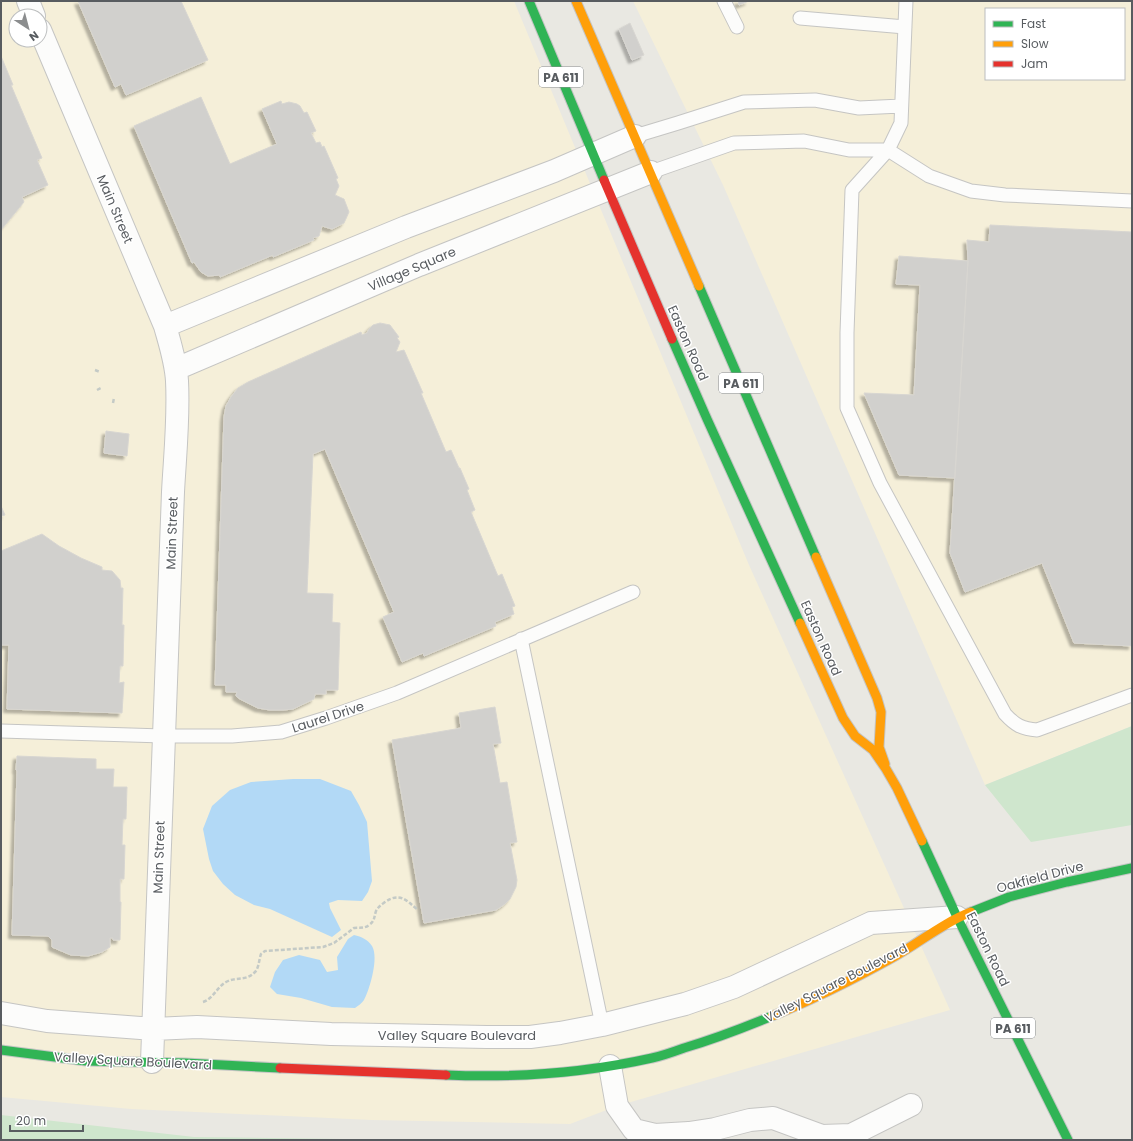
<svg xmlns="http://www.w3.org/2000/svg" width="1133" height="1141" viewBox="0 0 1133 1141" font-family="Poppins,sans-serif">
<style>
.commercial{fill:#f5efd9;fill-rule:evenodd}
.green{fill:#cfe6cd}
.water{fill:#b2d9f6}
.building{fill:#d1d0cd;stroke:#d8d6d1;filter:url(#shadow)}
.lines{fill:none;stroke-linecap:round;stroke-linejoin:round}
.lane-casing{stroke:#c5c5c3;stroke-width:15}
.street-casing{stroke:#c5c5c3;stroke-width:24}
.fast-casing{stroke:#c5c5c4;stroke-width:11}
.slow-casing{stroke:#c5c5c4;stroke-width:11}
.jam-casing{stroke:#c5c5c4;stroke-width:11}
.path{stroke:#c4cac6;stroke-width:2.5;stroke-dasharray:4 2;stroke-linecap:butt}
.lane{stroke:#fcfcfb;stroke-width:13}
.street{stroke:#fcfcfb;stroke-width:22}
.fast{stroke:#30b455;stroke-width:9}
.slow{stroke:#ff9f0a;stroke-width:9}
.jam{stroke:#e5322d;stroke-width:9}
.labels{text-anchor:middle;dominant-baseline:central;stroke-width:3;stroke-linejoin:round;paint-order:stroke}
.shield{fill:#fff;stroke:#8a8d90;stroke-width:1}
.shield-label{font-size:12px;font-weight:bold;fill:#585c60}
.street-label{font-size:13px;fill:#585c60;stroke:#fff}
</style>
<defs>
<filter id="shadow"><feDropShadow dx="-3.5" dy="3.5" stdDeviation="1" flood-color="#0004"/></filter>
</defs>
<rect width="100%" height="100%" fill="#e9e8e2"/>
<!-- commercial -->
<path class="commercial" d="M1,1H514L749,565L950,1010L617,1106L570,1124L372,1120L131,1109L1,1097ZM16,16H40V40H16Z
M633,1H1132V726L985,785L723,185ZM986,9H1124V79H986Z"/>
<!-- green -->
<path class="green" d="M1132,726V825L1031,842L985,785Z
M1,1115L194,1137L414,1140H1Z"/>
<!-- water -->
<path class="water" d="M293,779H320L351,791L359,805L367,822L372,881L368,892L362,901L338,900L329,903L330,908L341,930L332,937L270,909L254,905L235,895L223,884L213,871L209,859L203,829L212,806L230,790L251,782Z
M354,935C362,937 367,939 372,946C379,957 370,989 364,1000C362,1003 358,1006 355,1008L332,1007L301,998L277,994L270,987L275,972L283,960L299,955L320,960L327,972L338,970L337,957L348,939Z"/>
<!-- building -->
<path class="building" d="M78,1H181L208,60L126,95L121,84L115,87Z
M738,1H749L739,5Z
M630,23L644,55L632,60L619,29Z
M1,56L13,85H11L42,158L37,160L48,185L22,197L24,202L1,230Z
M201,97L230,164L277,144L262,109L281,101L282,104L289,102L297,104L300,106L304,113L307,112L316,131L311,133L316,143L320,142L322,147L324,146L338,178L336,179L339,186L335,195L344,199L349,212L344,223L332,229L322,226L319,236L313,238L314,240L273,257V255L220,277V275L208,276L201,272L194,262L192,263L134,126Z
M990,225L1132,232V646L1074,643L1042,563L965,592L950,553L968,261L967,240L989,242Z
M899,256L968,261L955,478L899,475L864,393L914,395L920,285L896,284Z
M380,323L390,325L399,337L397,338L400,342L396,352L404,350L423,393H421L446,452L451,450L459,468H460L469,489L467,490L475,510L471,512L498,576L502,574L515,606L512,607L514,614L495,622L496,626L424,656L423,653L402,662L383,617L394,612L325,449L313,454L307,593L333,594L332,622L340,623L338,690H326V694H315L314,699L293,709L283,710H270L258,708L240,699L236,696L237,692H226V685H215L224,417L226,406L231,397L238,388L248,382L361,332L362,335L367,333L369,329L373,325Z
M106,431L129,434L127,456L104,453Z
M1,506L5,515L1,516Z
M42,534L59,546L81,558L102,567V570L112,571L120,580L121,588H123L122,625H124L123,666H120L119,683L124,682L122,713L7,709L9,645H1V551Z
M495,707L501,743L493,744L500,783L507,782L517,842L510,843L517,880L516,887L510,899L505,904L496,910L424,923L392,740L461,728L459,713Z
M17,756L96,759V769H114L113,787H127L126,819H123L122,845H125L124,879H120V902H121L120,940H113V938H110V947L102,952L88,956L71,955L52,947V940L48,936L12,935L17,771L16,770Z"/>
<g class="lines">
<defs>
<path id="lane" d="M724,1L737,27
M906,1L901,123L888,150L852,190L847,333V408L880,483L1005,714C1015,725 1022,729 1037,730L1132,695
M800,18L905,27
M635,136L678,123L744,102L815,100L859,108L901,106
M651,172L734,143L804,141L849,150H888L929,176L971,191L1005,195L1132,201
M521,639L602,1025
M1,731L163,736H232L281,732L326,718L397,693L633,592"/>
<path id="street" d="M28,1L34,16
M40,30L165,326C170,344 176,362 177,381C179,418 175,455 173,492L152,1062
M165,326L406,227L554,171L635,136
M176,369L419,265L651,172
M1,1013L47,1021L154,1029L197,1027L331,1034L487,1037H530L560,1033L602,1025L685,1004L734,987L871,923L957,917
M610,1066L617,1106L634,1130L655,1135L689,1133L715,1129L750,1120L773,1118L822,1136L851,1135L911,1105"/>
<path id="fast" d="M529,1L604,180
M699,286L816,557
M672,339L707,419L800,623
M922,841L957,917L1068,1140
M971,912L1009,897L1067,882L1132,868
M1,1050L86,1061L185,1063L280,1068
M446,1075C515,1078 585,1073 652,1058C662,1056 673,1052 684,1048C714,1039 743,1028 772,1016"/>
<path id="slow" d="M576,1L699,286
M816,557L877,698L881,712L879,747L885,764
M800,623L843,718L855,736L873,750L886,769L897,788L922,841
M772,1016C812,1000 852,980 890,959C918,944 942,923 971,912"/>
<path id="jam" d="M604,180L672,339
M280,1068L446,1075"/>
</defs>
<!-- lane casing -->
<use href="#lane" class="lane-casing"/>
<!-- street casing -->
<use href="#street" class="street-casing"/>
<!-- fast casing -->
<use href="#fast" class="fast-casing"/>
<!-- slow casing -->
<use href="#slow" class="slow-casing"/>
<!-- jam casing -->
<use href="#jam" class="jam-casing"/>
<!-- path -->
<path class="path" d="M95,370L100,372
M97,390L101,388
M113,403L114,398
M203,1002C213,999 217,987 226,982C237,976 245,982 255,972C259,968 259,959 261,954L265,951L323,947L334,943L354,928C360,927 364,929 369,925C375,921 374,917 376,911C378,907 381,905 385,902C400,892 406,900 418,910"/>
<!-- lane -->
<use href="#lane" class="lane"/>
<!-- street -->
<use href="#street" class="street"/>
<!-- fast -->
<use href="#fast" class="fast"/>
<!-- slow -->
<use href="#slow" class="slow"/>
<!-- jam -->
<use href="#jam" class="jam"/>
</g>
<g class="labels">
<!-- shield labels -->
<g class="shield">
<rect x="539" y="67" width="44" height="20" rx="3"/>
<rect x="719" y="373" width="44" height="20" rx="3"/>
<rect x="991" y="1018" width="44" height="20" rx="3"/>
</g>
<g class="shield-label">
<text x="561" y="77">PA 611</text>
<text x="741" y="383">PA 611</text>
<text x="1013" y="1028">PA 611</text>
</g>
<!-- street labels -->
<g class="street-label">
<text transform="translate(115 209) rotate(67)">Main Street</text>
<text transform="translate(412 269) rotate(-23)">Village Square</text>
<text transform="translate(688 343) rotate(66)">Easton Road</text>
<text transform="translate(172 533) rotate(-88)">Main Street</text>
<text transform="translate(821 638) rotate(66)">Easton Road</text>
<text transform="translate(328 717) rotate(-18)">Laurel Drive</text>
<text transform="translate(159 857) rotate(-88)">Main Street</text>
<text transform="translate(1040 877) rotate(-15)">Oakfield Drive</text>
<text transform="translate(988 949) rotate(64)">Easton Road</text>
<text transform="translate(836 983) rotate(-27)">Valley Square Boulevard</text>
<text x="457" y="1035">Valley Square Boulevard</text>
<text transform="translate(133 1061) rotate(3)">Valley Square Boulevard</text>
</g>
</g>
<!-- border -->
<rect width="1133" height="1141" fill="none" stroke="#585c60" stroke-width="4"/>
<!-- legend -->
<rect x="985" y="8" width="140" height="72" fill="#ffffff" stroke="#bcbebf"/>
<rect x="993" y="21" width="20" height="6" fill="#30b455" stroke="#bcbebf"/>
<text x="1021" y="28" font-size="12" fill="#585c60">Fast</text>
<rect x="993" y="41" width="20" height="6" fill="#ff9f0a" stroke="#bcbebf"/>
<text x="1021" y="48" font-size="12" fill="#585c60">Slow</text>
<rect x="993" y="61" width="20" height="6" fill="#e5322d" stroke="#bcbebf"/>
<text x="1021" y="68" font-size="12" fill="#585c60">Jam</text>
<!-- north arrow -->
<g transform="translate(28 28) rotate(144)"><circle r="19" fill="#ffffff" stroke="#bcbebf"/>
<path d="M0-3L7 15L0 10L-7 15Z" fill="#8b8d8e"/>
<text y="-6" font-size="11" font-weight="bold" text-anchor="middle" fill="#585c60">N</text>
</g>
<!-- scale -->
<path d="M10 1125v6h73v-6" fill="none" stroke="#585c60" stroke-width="2"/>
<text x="16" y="1125" font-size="12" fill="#585c60" stroke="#ffffff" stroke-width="3" paint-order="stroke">20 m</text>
</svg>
